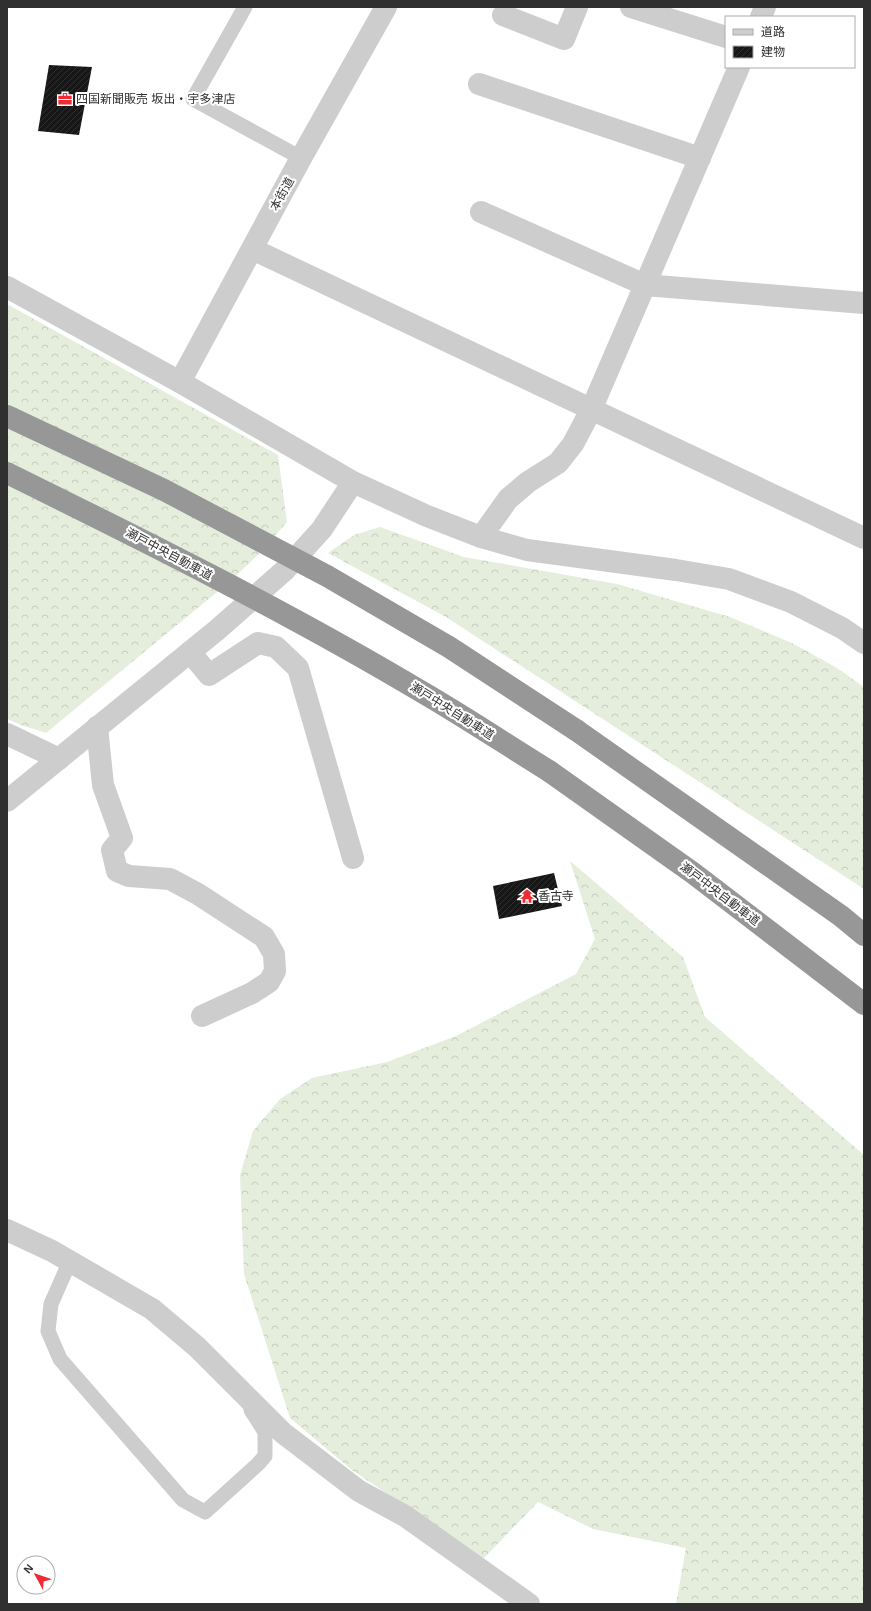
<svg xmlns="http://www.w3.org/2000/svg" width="871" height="1611" viewBox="0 0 871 1611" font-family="Arial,'Noto Sans JP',sans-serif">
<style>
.forest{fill:url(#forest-crowns)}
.building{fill:url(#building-hatch)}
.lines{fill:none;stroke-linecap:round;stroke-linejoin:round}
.service{stroke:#cdcdcd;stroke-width:15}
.minor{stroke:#cdcdcd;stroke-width:22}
.tertiary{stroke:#cdcdcd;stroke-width:22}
.motorway{stroke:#979797;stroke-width:22}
.motorway-bridge{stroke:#979797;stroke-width:22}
.labels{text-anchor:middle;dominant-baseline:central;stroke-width:4;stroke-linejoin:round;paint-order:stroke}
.poi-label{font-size:12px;fill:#303030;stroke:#fff;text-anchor:start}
.street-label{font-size:12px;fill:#303030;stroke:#fff}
</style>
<defs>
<pattern id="forest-crowns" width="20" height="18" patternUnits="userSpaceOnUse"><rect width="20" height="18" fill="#e5eedd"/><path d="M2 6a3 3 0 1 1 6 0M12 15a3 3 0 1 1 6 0" fill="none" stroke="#c5ccbe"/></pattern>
<pattern id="building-hatch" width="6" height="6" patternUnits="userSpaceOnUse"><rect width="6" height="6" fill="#171717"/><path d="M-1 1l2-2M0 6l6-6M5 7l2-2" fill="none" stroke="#303030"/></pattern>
</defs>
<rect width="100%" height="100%" fill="#fff"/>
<!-- forest -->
<path class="forest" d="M7,304L278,455L287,522L261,552L228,583L46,733L21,725L7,719Z
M380,527L464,557L617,584L730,617L792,643L837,668L864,687V889L446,617L328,553L354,535Z
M570,861L683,957L705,1017L864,1155V1604H676L686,1548L593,1529L538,1502L483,1559L352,1470L290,1418L244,1274L240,1175L253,1131L280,1099L312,1078L387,1062L456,1036L576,974L595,939Z"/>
<!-- building -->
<path class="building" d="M49,65L92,67L79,135L38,131Z
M554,873L562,906L499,919L493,886Z"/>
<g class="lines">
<!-- service -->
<path class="service" d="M245,7L193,99L301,158
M70,1261L51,1304L48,1331L60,1359L183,1500L205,1512L258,1464L265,1456V1432L251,1410"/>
<!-- minor -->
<path class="minor" d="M631,7L726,37
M503,15L564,39L577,7
M761,17L765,7
M479,84L700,158
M481,212L645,285L864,303
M252,249L864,538
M180,382L301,158L386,7
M481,537L508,499L528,482L558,463L573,444L591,410L739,67
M190,652L209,675L258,643L276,647L298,668L353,858
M97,727L103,785L122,838L112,850L117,871L129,876L170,879L198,894L264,937L274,954L275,971L269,982L252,993L202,1016
M7,734L59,759
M7,1230L52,1251L152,1309L197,1347L283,1433L359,1491L405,1516L529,1604"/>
<!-- tertiary -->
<path class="tertiary" d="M7,287L180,382L353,482L427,516L481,537L527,550L676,570L729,579L791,602L842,628L864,643
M7,801L217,630L285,570L322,529L353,482"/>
<!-- motorway -->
<path class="motorway" d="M576,730L841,916L864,935
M549,771L693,873L864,1004"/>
<!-- motorway-bridge -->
<path class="motorway-bridge" d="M7,416L164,490L327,576L449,647L576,730
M7,473C147,542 288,612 422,692C465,717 507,745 549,771"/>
</g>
<!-- icons -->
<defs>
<symbol id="office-bare" viewBox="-9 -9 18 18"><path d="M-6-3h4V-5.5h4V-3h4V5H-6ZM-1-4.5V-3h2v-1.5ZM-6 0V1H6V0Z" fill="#ef2a32" stroke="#fff" stroke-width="2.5" paint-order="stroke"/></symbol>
<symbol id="temple-bare" viewBox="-9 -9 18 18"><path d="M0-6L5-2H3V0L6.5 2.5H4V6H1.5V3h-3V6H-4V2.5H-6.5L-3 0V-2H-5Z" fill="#ef2a32" stroke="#fff" stroke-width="2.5" paint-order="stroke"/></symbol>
</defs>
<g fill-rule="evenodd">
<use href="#office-bare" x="55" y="89" width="20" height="20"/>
<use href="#temple-bare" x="517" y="886" width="20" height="20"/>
</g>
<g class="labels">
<!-- poi labels -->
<g class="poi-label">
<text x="76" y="99">四国新聞販売 坂出・宇多津店</text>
<text x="538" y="896">香古寺</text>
</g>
<!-- street labels -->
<g class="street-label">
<text transform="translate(282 194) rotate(-61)">本街道</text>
<text transform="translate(169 554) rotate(28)">瀬戸中央自動車道</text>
<text transform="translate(452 711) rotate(32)">瀬戸中央自動車道</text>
<text transform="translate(720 894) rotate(37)">瀬戸中央自動車道</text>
</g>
</g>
<!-- border -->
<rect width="871" height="1611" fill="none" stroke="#303030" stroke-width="16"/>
<!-- legend -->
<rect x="725" y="16" width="130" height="52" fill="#ffffff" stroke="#acacac"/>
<rect x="733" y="29" width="20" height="6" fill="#cdcdcd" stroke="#acacac"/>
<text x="761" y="36" font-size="12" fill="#303030">道路</text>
<rect x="733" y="46" width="20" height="12" fill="url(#building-hatch)" stroke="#acacac"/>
<text x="761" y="56" font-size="12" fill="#303030">建物</text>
<!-- north arrow -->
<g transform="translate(36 1575) rotate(310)"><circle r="19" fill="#ffffff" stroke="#acacac"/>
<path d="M0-3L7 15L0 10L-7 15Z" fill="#ef2a32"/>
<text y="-6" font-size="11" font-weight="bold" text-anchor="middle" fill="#303030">N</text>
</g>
</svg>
